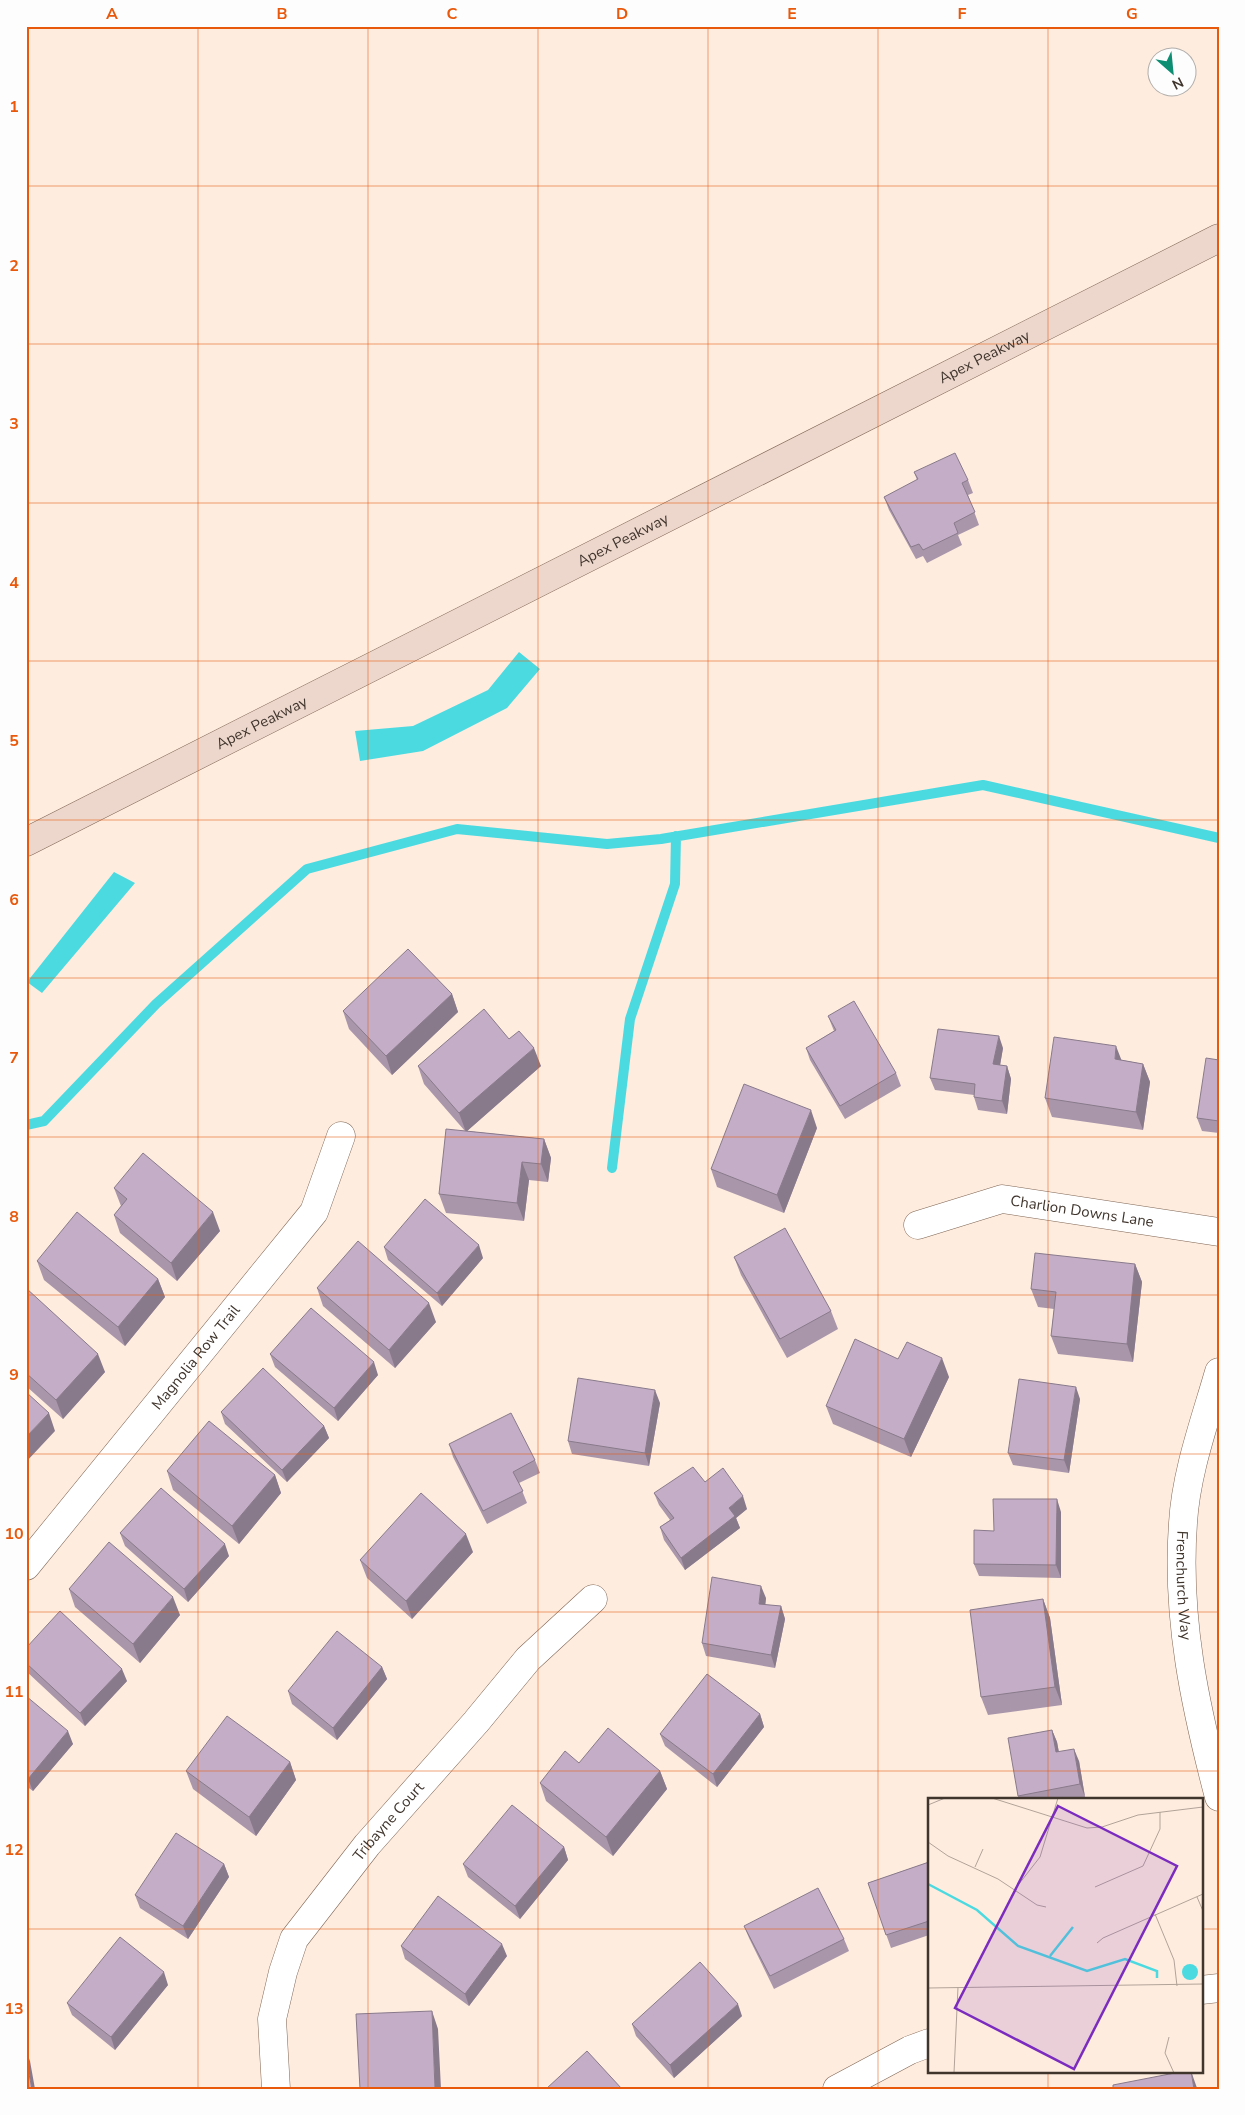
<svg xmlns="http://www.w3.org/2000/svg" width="1245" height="2115" viewBox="0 0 1245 2115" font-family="'Nunito Sans',sans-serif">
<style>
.water{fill:#4cdae1}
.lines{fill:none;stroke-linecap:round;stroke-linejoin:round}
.stream{stroke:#4cdae1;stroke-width:10}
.street-casing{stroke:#7f6553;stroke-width:29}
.secondary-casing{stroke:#7f6553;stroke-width:29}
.street{stroke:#fff;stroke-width:28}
.secondary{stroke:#edd7cc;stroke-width:28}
.wall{fill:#a996ab}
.shaded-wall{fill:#897a8b}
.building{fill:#c4aec7;stroke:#897a8b}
.grid{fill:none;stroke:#e8590c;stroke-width:1;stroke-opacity:0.55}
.labels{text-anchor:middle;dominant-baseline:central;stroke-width:4;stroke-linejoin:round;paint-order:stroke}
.street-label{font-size:15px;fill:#40352d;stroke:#fdfdfd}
.inset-river{fill:none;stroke:#4cdae1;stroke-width:2.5}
.inset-road{fill:none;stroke:#b2a398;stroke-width:1}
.view{fill:#7b2cbf;fill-opacity:0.15;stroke:#7b2cbf;stroke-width:2.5}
.inset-edge{fill:none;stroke:#40352d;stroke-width:2.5}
.neatline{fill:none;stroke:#e8590c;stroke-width:2}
.grid-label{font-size:16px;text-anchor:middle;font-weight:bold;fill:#e8590c}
</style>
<rect width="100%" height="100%" fill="#feecdf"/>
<!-- water -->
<path class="water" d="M519,652L540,669L507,708L423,751L360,761L355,731L413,726L488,690Z
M114,872L135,883L42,993L27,982Z"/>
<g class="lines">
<!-- stream -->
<path class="stream" d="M26,1125L44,1121L156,1004L307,869L457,829L607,844L661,839L983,785L1219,838
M612,1168L630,1019L675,884L676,836"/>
<defs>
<g id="street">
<path id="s1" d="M918,1225L1002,1199L1219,1232"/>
<path id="s2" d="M1219,1372C1205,1421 1186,1472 1183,1523C1176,1618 1195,1706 1219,1797"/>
<path id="s3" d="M26,1566L314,1212L341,1136"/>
<path d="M1201,1990L1219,1988"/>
<path id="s4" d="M276,2089L272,2019L283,1972L294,1939L367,1845L476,1722L528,1659L593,1599"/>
<path d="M837,2089L910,2050L929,2043"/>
</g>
<g id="secondary">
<path id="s5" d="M26,842L1219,238"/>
</g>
</defs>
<!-- street casing -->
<use href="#street" class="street-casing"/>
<!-- secondary casing -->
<use href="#secondary" class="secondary-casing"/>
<!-- street -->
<use href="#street" class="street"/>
<!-- secondary -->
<use href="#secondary" class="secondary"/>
</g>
<!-- wall -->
<path class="wall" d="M914,472L968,480L973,493L968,495L979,525L958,535L962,545L927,563L923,556L916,559L889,510L884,497L917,480Z
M452,994L458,1012L392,1075L349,1029L343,1011Z
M828,1016L896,1073L901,1086L845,1119L810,1060L806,1048L834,1031Z
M509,1039L541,1066L467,1131L544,1139L551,1158L548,1182L529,1180L524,1221L446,1213L439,1194L465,1131L424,1084L418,1066Z
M1003,1048L1000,1065L1007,1066L1011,1079L1007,1114L978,1110L974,1097V1095L935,1090L930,1078Z
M1122,1060L1143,1064L1150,1082L1143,1130L1052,1117L1045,1098Z
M1219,1060V1133L1202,1131L1197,1118Z
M817,1128L784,1213L717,1187L711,1169Z
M114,1188L220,1231L177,1281L120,1233L114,1215L121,1206Z
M384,1247L483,1258L442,1306L388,1260Z
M734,1257L831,1311L838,1329L787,1358L741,1275Z
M37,1261L158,1279L165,1297L125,1346L44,1280Z
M1135,1264L1142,1282L1133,1362L1058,1354L1051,1336L1054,1309L1038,1307L1031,1289Z
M26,1288L105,1372L63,1419L26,1386Z
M317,1288L436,1322L395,1368L323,1306Z
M270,1354L378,1375L338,1421L275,1367Z
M898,1359L949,1377L911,1457L833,1424L826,1406Z
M1080,1399L1069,1473L1013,1465L1008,1453Z
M660,1403L649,1466L572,1454L568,1441Z
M221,1412L324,1426L329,1438L287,1482L225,1424Z
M449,1444L535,1460L540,1473L519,1483L527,1503L487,1524L453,1457Z
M167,1471L275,1475L281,1493L239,1544L173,1490Z
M654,1493L747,1509L736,1518L740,1528L685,1570L664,1540L660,1527L670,1520L659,1505Z
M1061,1512V1578L979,1576L974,1564L994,1531Z
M120,1533L229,1556L188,1602L125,1546Z
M473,1552L412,1619L367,1578L360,1560Z
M69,1589L180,1615L140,1663L75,1607Z
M766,1598L765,1605L781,1606L785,1619L775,1668L706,1656L702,1643Z
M1043,1599L1050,1618L1062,1705L988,1715L981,1697Z
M26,1648L127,1681L85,1726L26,1671Z
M382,1667L387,1679L337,1740L292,1704L288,1691Z
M26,1696L73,1744L33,1791L26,1786Z
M760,1714L764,1727L717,1787L665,1746L660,1734Z
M1052,1730L1057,1742L1059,1752L1079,1761L1085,1797L1075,1799H1019L1018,1796Z
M290,1762L296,1780L256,1836L193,1789L186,1771Z
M660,1771L667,1789L613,1856L546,1801L540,1783Z
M564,1847L568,1860L520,1919L468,1877L463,1864Z
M929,1862V1935L891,1948L868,1883Z
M224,1864L229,1877L188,1939L140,1908L135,1895Z
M744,1926L844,1939L849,1951L774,1989L749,1938Z
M401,1946L507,1956L469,2006L405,1959Z
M168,1985L115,2050L72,2015L67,2003Z
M742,2016L674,2078L636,2036L632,2024Z"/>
<!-- shaded-wall -->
<path class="shaded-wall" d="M452,994L458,1012L392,1075L386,1056Z
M999,1036L1003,1048L998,1077L993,1064Z
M1116,1046L1123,1064L1115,1059Z
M534,1048L541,1066L466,1132L459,1113Z
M1143,1064L1150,1082L1143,1130L1136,1112Z
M1007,1066L1011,1079L1007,1114L1002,1101Z
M811,1110L817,1128L784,1213L777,1195Z
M544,1139L551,1158L548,1182L541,1164Z
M522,1162L529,1180L524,1221L517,1203Z
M213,1212L220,1231L177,1281L171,1263Z
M479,1245L483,1258L442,1306L437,1293Z
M1135,1264L1142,1282L1133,1362L1127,1344Z
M158,1279L165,1297L125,1346L118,1327Z
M429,1303L436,1322L395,1368L389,1350Z
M98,1354L105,1372L63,1419L56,1400Z
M942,1358L949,1377L911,1457L904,1439Z
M374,1362L378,1375L338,1421L334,1408Z
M1076,1387L1080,1399L1069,1473L1064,1460Z
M655,1390L660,1403L649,1466L645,1453Z
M49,1413L55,1431L26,1462V1437Z
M324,1426L329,1438L287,1482L282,1470Z
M275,1475L281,1493L239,1544L232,1526Z
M743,1496L747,1509L736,1518L740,1528L685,1570L681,1558L729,1508Z
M1057,1499L1061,1512V1578L1056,1565Z
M466,1534L473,1552L412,1619L406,1601Z
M225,1544L229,1556L188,1602L184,1589Z
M761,1586L766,1598L764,1617L759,1604Z
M173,1597L180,1615L140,1663L133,1644Z
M1043,1599L1050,1618L1062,1705L1055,1687Z
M781,1606L785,1619L775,1668L771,1655Z
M382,1667L387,1679L337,1740L333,1728Z
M122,1669L127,1681L85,1726L80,1713Z
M760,1714L764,1727L717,1787L713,1774Z
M1052,1730L1057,1742L1061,1765L1056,1752Z
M68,1731L73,1744L33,1791L28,1779Z
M1074,1749L1079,1761L1085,1797L1080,1784Z
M290,1762L296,1780L256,1836L249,1817Z
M660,1771L667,1789L613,1856L606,1837Z
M564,1847L568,1860L520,1919L515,1906Z
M224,1864L229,1877L188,1939L183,1926Z
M502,1944L507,1956L469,2006L465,1994Z
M164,1972L168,1985L115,2050L111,2037Z
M738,2004L742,2016L674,2078L670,2065Z
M432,2011L438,2029L441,2089H435Z
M26,2051L30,2061L35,2089H32L26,2059Z
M1191,2071L1197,2088L1198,2089H1194Z"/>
<!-- building -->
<path class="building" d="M955,453L968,480L962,483L975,512L954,523L958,533L923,550L919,544L911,547L884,497L918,479L914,472Z
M408,949L452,994L386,1056L343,1011Z
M854,1001L896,1073L840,1106L806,1048L836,1030L828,1016Z
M484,1009L509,1039L519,1031L534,1048L459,1113L418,1066Z
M938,1029L999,1036L993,1064L1007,1066L1002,1101L974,1097L975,1084L930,1078Z
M1054,1037L1116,1046L1115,1059L1143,1064L1136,1112L1045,1098Z
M1206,1058L1219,1060V1121L1197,1118Z
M744,1084L811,1110L777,1195L711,1169Z
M446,1129L544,1139L541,1164L522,1162L517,1203L439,1194Z
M143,1153L213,1212L171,1263L114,1215L127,1199L114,1188Z
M425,1199L479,1245L437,1293L384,1247Z
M77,1212L158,1279L118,1327L37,1261Z
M785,1228L831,1311L780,1339L734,1257Z
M358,1241L429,1303L389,1350L317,1288Z
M1035,1253L1135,1264L1127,1344L1051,1336L1056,1292L1031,1289Z
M26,1288L98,1354L56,1400L26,1373Z
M311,1308L374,1362L334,1408L270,1354Z
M855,1339L898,1359L907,1342L942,1358L904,1439L826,1406Z
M263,1368L324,1426L282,1470L221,1412Z
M578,1378L655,1390L645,1453L568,1441Z
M1019,1379L1076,1387L1064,1460L1008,1453Z
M26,1392L49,1413L26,1437Z
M511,1413L535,1460L513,1472L523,1491L483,1511L449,1444Z
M209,1421L275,1475L232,1526L167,1471Z
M693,1467L705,1482L723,1468L743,1496L729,1508L735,1516L681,1558L660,1527L674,1518L654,1493Z
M161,1488L225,1544L184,1589L120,1533Z
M421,1493L466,1534L406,1601L360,1560Z
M993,1499H1057L1056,1565L974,1564V1530L994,1531Z
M109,1542L173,1597L133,1644L69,1589Z
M712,1577L761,1586L759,1604L781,1606L771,1655L702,1643Z
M1043,1599L1055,1687L981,1697L970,1610Z
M60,1611L122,1669L80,1713L26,1663V1648Z
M337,1631L382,1667L333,1728L288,1691Z
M707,1674L760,1714L713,1774L660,1734Z
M26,1696L68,1731L28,1779L26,1777Z
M227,1716L290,1762L249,1817L186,1771Z
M608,1728L660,1771L606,1837L540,1783L565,1751L579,1763Z
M1052,1730L1056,1752L1074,1749L1080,1784L1018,1796L1008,1738Z
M512,1805L564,1847L515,1906L463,1864Z
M176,1833L224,1864L183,1926L135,1895Z
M929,1862V1921L886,1935L868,1883Z
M818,1888L844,1939L770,1976L744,1926Z
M438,1896L502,1944L465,1994L401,1946Z
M120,1937L164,1972L111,2037L67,2003Z
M700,1962L738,2004L670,2065L632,2024Z
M432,2011L435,2089H360L356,2014Z
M587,2051L622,2089H546Z
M26,2059L32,2089H26Z
M1185,2071H1191L1194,2089H1113V2085Z"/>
<!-- grid -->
<path class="grid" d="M198,26V2089M368,26V2089M538,26V2089M708,26V2089M878,26V2089M1048,26V1799M26,186H1219M26,344H1219M26,503H1219M26,661H1219M26,820H1219M26,978H1219M26,1137H1219M26,1295H1219M26,1454H1219M26,1612H1219M26,1771H1219M26,1929H929M1201,1929H1219M1048,2071V2089"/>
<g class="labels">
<!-- street labels -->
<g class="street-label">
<text stroke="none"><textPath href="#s5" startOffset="1074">Apex Peakway</textPath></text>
<text stroke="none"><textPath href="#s5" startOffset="669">Apex Peakway</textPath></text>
<text stroke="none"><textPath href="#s5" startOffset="264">Apex Peakway</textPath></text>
<text stroke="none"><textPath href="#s1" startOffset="169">Charlion Downs Lane</textPath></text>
<text stroke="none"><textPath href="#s3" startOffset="269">Magnolia Row Trail</textPath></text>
<text stroke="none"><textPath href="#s2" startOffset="218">Frenchurch Way</textPath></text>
<text stroke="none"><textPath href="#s4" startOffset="304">Tribayne Court</textPath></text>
</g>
</g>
<!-- overview -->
<g transform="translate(928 1798)">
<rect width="275" height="275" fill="#feecdf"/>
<path d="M254 174a8 8 0 1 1 16 0a8 8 0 1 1-16 0Z" fill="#4cdae1"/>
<path class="inset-river" d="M0,86L49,112L90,148L159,173L197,161L229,173V180M122,158L145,129"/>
<path class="inset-road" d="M64,0L159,30L174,29L210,17L275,9M0,7L17,0M0,44L20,58L70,81L109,107L118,109M47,69L55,51M167,89L215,68L232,31V14M87,91L112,59L130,0M269,99L275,113M227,116L246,162L249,188M169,145L175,140L275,96M0,190L275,186M241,239L237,255L246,275M26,275L30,189"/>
<path class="view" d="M130,8L249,68L146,271L27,210Z"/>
<rect width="275" height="275" class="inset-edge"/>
</g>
<!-- border -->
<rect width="1245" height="2115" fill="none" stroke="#fdfdfd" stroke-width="55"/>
<!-- north arrow -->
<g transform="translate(1172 72) rotate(153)"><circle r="24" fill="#fdfdfd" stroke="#b1adaa"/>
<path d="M0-4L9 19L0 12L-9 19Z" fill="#0d8d72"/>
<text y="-8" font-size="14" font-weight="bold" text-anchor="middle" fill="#40352d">N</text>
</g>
<rect x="28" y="28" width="1190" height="2060" class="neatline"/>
<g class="grid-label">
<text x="112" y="19">A</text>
<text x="282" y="19">B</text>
<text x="452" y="19">C</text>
<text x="622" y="19">D</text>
<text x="792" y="19">E</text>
<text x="962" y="19">F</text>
<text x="1132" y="19">G</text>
<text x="14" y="112">1</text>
<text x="14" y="271">2</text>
<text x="14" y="429">3</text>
<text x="14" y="588">4</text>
<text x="14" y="746">5</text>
<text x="14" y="905">6</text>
<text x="14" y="1063">7</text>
<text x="14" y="1222">8</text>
<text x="14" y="1380">9</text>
<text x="14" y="1539">10</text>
<text x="14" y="1697">11</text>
<text x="14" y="1855">12</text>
<text x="14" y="2014">13</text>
</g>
</svg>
